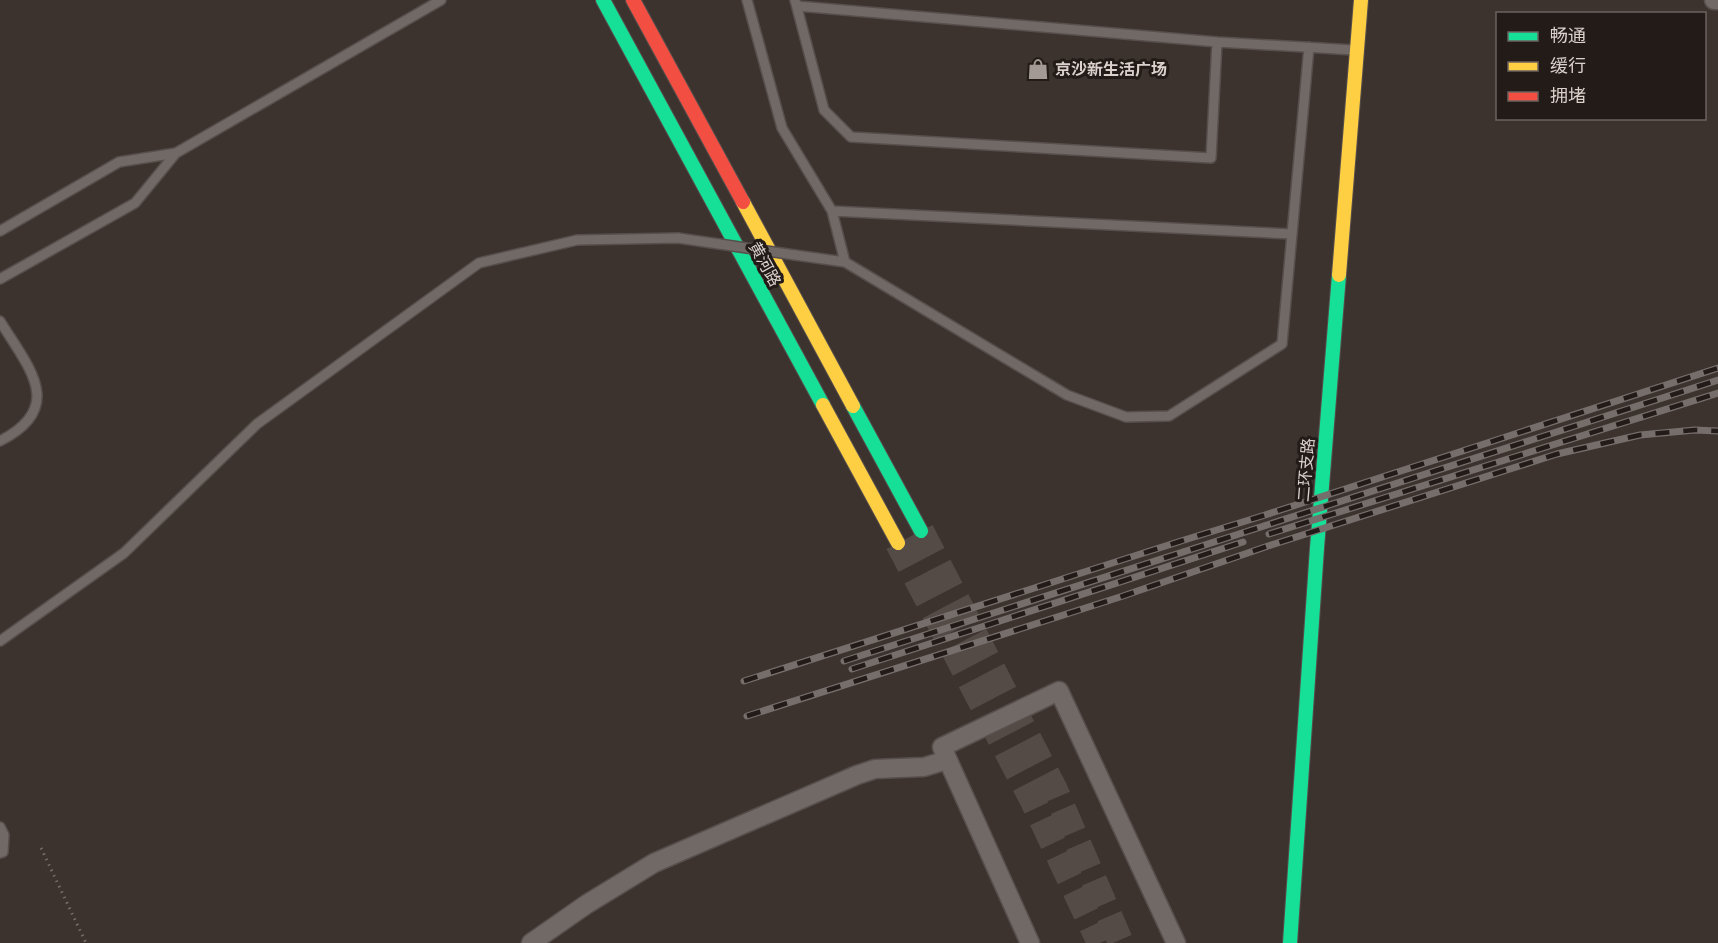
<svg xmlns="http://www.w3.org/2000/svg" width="1718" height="943" viewBox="0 0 1718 943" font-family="Raleway,'Noto Sans SC',sans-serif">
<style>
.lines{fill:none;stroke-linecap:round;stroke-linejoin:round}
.secondary-tunnel{stroke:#544b47;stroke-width:26;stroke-dasharray:26 13;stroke-linecap:butt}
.lane-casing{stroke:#574f4c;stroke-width:12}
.street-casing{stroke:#574f4c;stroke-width:21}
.fast-casing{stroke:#574f4c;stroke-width:16}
.slow-casing{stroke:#574f4c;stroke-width:16}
.jam-casing{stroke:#574f4c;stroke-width:16}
.path{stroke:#736d6a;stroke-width:3;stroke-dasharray:1.5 4.5;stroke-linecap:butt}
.lane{stroke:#706966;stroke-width:9}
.street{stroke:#706966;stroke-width:18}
.fast{stroke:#16e098;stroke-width:14}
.slow{stroke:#ffcf43;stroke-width:14}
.jam{stroke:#f24e42;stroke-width:14}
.rail-casing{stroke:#756e6b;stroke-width:7}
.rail{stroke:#221b18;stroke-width:4.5;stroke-dasharray:14;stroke-linecap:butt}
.lane-bridge-casing{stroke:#574f4c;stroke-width:12;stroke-linecap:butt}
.lane-bridge{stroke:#706966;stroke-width:9}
.labels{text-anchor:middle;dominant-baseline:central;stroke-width:6;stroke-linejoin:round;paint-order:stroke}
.poi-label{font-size:16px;font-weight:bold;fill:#dbd0cc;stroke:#221b18;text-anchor:start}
.street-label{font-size:16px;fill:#dbd0cc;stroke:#221b18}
</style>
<rect width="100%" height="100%" fill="#3c332f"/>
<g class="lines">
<!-- secondary-tunnel -->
<path class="secondary-tunnel" d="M921,531L1055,790L1121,943
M898,543L1033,801L1100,943"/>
<defs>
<path id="lane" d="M747,0L782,128L832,211L845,262
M795,0L824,110L851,137L1211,158L1217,42L1354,50
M797,6L1217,42
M832,211L1292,234
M0,231L119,162L176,153
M795,255L845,262L1067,395L1126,417L1169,416L1282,344L1309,47
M0,279L135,203L176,153L441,0
M0,321C28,367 67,407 0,441
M0,641L124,553L257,424L479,263L577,240L678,238L719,244
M0,827L4,835L3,852L0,853"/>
<path id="street" d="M1714,0H1718
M531,943L587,904L654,863L857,775L875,769L924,767L947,760
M1030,943L942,747L1059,691L1176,943"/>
<path id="fast" d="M603,0L823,405
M853,406L921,531
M1290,943L1317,548L1339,275"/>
<path id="slow" d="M743,202L853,406
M1339,275L1361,0
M823,405L898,543"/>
<path id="jam" d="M633,0L743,202"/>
</defs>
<!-- lane casing -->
<use href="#lane" class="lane-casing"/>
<!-- street casing -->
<use href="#street" class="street-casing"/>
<!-- fast casing -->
<use href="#fast" class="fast-casing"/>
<!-- slow casing -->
<use href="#slow" class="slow-casing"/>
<!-- jam casing -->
<use href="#jam" class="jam-casing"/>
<!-- path -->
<path class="path" d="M41,848L86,943"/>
<!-- lane -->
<use href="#lane" class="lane"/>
<!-- street -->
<use href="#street" class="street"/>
<!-- fast -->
<use href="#fast" class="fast"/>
<!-- slow -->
<use href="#slow" class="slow"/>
<!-- jam -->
<use href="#jam" class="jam"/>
<defs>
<path id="rail" d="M1269,534L1718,393
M844,661L1718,380
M852,669L1243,542
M744,681L1181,541L1262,516L1718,368
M747,716L1123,596L1268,546L1557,454L1640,435L1695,430L1718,431"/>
</defs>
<!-- rail casing -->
<use href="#rail" class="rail-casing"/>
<!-- rail -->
<use href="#rail" class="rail"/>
<defs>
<path id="lane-bridge" d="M719,244L795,255"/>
</defs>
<!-- lane-bridge casing -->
<use href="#lane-bridge" class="lane-bridge-casing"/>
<!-- lane-bridge -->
<use href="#lane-bridge" class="lane-bridge"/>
</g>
<!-- icons -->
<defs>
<symbol id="shop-bare" viewBox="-9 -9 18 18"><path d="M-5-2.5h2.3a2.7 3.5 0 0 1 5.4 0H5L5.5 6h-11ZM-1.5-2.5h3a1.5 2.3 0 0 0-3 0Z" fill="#a39995" stroke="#221b18" stroke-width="2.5" paint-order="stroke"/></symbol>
</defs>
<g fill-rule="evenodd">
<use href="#shop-bare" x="1023" y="54" width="30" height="30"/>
</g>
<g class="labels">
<!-- poi labels -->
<g class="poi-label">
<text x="1055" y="69">京沙新生活广场</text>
</g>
<!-- street labels -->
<g class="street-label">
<text transform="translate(765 264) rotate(61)">黄河路</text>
<text transform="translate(1306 470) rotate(-85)">二环支路</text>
</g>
</g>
<!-- legend -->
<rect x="1496" y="12" width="210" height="108" fill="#221b18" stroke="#6c6360" stroke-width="1.5"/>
<rect x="1508" y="32" width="30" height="9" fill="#16e098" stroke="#6c6360" stroke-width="1.5"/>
<text x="1550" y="42" font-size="18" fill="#dbd0cc">畅通</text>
<rect x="1508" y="62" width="30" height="9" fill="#ffcf43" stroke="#6c6360" stroke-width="1.5"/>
<text x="1550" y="72" font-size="18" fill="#dbd0cc">缓行</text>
<rect x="1508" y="92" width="30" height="9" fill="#f24e42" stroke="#6c6360" stroke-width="1.5"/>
<text x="1550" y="102" font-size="18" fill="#dbd0cc">拥堵</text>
</svg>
